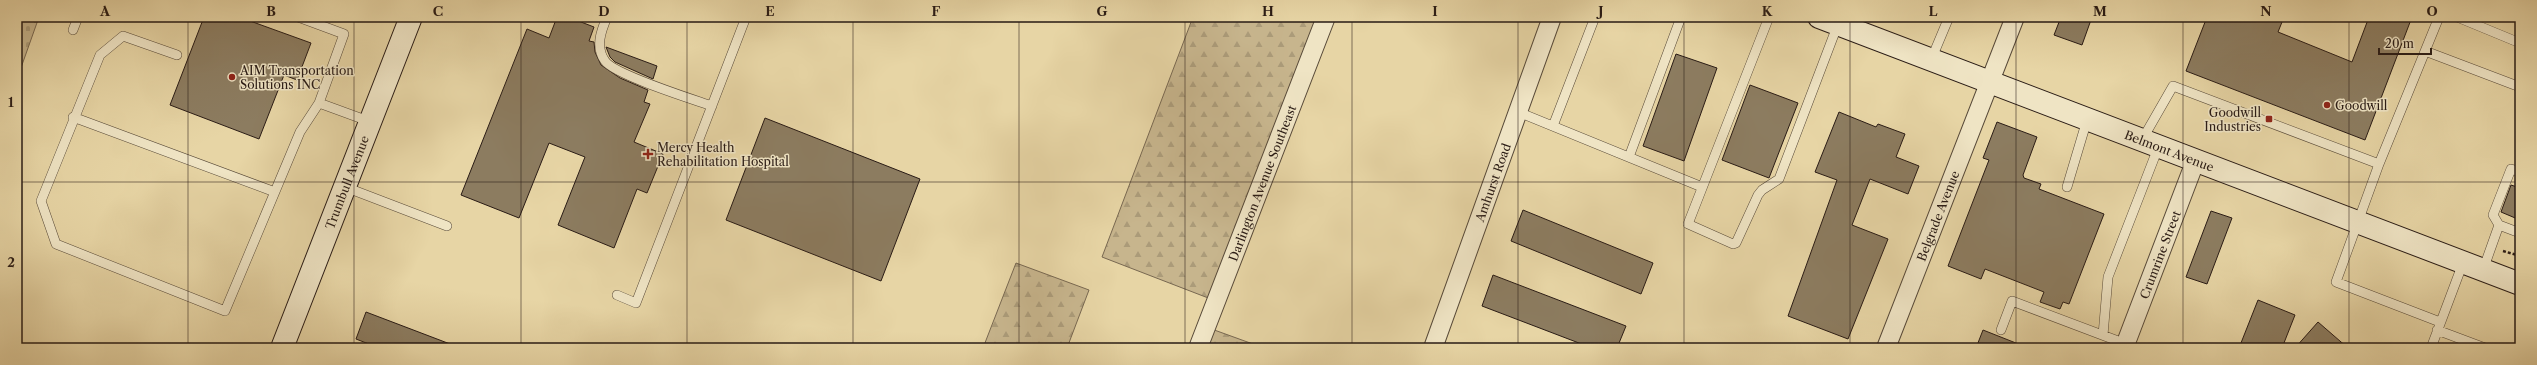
<svg xmlns="http://www.w3.org/2000/svg" width="2537" height="365" viewBox="0 0 2537 365" font-family="'Libre Caslon Text',serif">
<style>
.forest{fill:url(#forest-firs);stroke:#786851}
.cemetery{fill:url(#cemetery-stones);stroke:#786851}
.building{fill:#8c7c60;stroke:#291b15}
.lines{fill:none;stroke-linecap:round;stroke-linejoin:round}
.lane-casing{stroke:#584a39;stroke-width:10}
.street-casing{stroke:#584a39;stroke-width:20}
.secondary-casing{stroke:#291b15;stroke-width:24}
.path{stroke:#291b15;stroke-width:2.5;stroke-dasharray:3 2;stroke-linecap:butt}
.lane{stroke:#efe4c4;stroke-width:9}
.street{stroke:#efe4c4;stroke-width:18}
.secondary{stroke:#efe4c4;stroke-width:22}
.grid{fill:none;stroke:#291b15;stroke-width:1;stroke-opacity:0.55}
.poi-dot{fill:#8f2418;stroke:#efe4c4;stroke-width:1.5}
.labels{text-anchor:middle;dominant-baseline:central;stroke-width:3;stroke-linejoin:round;paint-order:stroke}
.poi-label{font-size:12px;fill:#291b15;stroke:#efe4c4;text-anchor:start}
.street-label{font-size:12px;fill:#291b15;stroke:#efe4c4}
.neatline{fill:none;stroke:#291b15;stroke-width:1.5}
.grid-label{font-size:13px;text-anchor:middle;font-weight:bold;fill:#291b15}
</style>
<defs>
<pattern id="forest-firs" width="22" height="20" patternUnits="userSpaceOnUse"><rect width="22" height="20" fill="#c7b58d"/><path d="M5 1l3.5 6h-7zM16 11l3.5 6h-7z" fill="#ab9b79"/></pattern>
<pattern id="cemetery-stones" width="16" height="16" patternUnits="userSpaceOnUse"><rect width="16" height="16" fill="#c7b58d"/><path d="M2 7V4a2 2 0 0 1 4 0v3zM10 15v-3a2 2 0 0 1 4 0v3z" fill="#ab9b79"/></pattern>
</defs>
<rect width="100%" height="100%" fill="#e7d5a5"/>
<filter id="stains"><feTurbulence type="fractalNoise" baseFrequency=".005" numOctaves="4"/><feColorMatrix values="0 0 0 0 .2 0 0 0 0 .09 0 0 0 0 .02 0 0 0 .5 -.17"/></filter>
<radialGradient id="worn" r=".72"><stop offset=".6" stop-color="#630" stop-opacity="0"/><stop offset="1" stop-color="#630" stop-opacity=".3"/></radialGradient>
<!-- forest -->
<path class="forest" d="M1193,17H1326L1216,301L1102,257Z
M1016,263L1089,290L1067,348H983Z
M1206,327L1264,348H1198Z"/>
<!-- cemetery -->
<path class="cemetery" d="M17,17H39L17,79Z"/>
<!-- building -->
<path class="building" d="M204,17H239L311,43L297,80L284,75L259,139L170,105Z
M557,17H568L594,27L589,41L594,42L595,52L601,65L620,78L648,90L644,102L650,104L634,142L663,154L647,193L637,189L614,248L558,225L585,157L549,143L519,218L461,195L527,29L549,38Z
M2061,17H2092L2082,45L2054,35Z
M2207,17H2284L2278,32L2352,62L2369,17H2412L2365,140L2186,71Z
M606,47L657,66L653,79L615,62L610,57Z
M1676,54L1717,68L1684,161L1643,146Z
M1750,85L1798,103L1769,178L1722,160Z
M1839,112L1876,127L1878,124L1905,134L1896,157L1919,166L1908,194L1870,179L1852,225L1888,239L1848,339L1788,316L1837,180L1815,172Z
M765,118L920,179L881,281L726,220Z
M1997,122L2037,137L2023,175L2024,178L2041,184L2039,189L2104,214L2069,304L2063,302L2060,309L2040,302L2044,292L1985,269L1981,279L1948,266L1989,160L1983,158Z
M2511,185L2520,188V220L2501,212Z
M1523,210L1653,263L1641,294L1511,241Z
M2211,211L2232,218L2207,284L2186,277Z
M1493,275L1626,326L1617,348H1592L1482,306Z
M2258,300L2295,315L2282,348H2239Z
M366,312L458,347V348H379L356,339Z
M2318,322L2348,348H2295Z
M1983,330L2026,347V348H1976Z"/>
<g class="lines">
<defs>
<path id="lane" d="M298,17L344,34L319,103L371,122
M607,17C601,31 595,47 605,61C615,75 692,99 712,106
M1769,17L1688,224L1733,244L1736,243L1758,195L1762,190L1779,179L1838,24
M2439,17L2379,164L2336,282L2440,322
M2457,17L2520,43
M73,30L78,17
M2425,51L2520,87
M177,55L123,36L100,55L41,201L56,244L225,311L300,132L319,103
M1931,60L1949,17
M1518,112L1702,187
M73,117L275,192
M1553,126L1595,17
M2142,140L2173,86L2379,164
M1629,157L1681,17
M345,187L447,226
M2067,187L2087,120
M2499,225L2520,233
M2483,270L2499,225L2493,215L2511,169L2520,172
M617,295L636,303L746,17
M2001,330L2012,301L2126,344
M2437,330L2485,348
M2103,335L2108,277L2158,148
M2431,348L2463,263"/>
<g id="street">
<path id="s1" d="M1198,348L1326,17"/>
<path id="s2" d="M1433,348L1552,17"/>
<path id="s3" d="M1886,348L2015,17"/>
<path id="s4" d="M2124,348L2195,162"/>
</g>
<g id="secondary">
<path id="s5" d="M1819,17L2520,284"/>
<path id="s6" d="M282,348L411,17"/>
</g>
</defs>
<!-- lane casing -->
<use href="#lane" class="lane-casing"/>
<!-- street casing -->
<use href="#street" class="street-casing"/>
<!-- secondary casing -->
<use href="#secondary" class="secondary-casing"/>
<!-- path -->
<path class="path" d="M2503,251L2520,256"/>
<!-- lane -->
<use href="#lane" class="lane"/>
<!-- street -->
<use href="#street" class="street"/>
<!-- secondary -->
<use href="#secondary" class="secondary"/>
</g>
<!-- grid -->
<path class="grid" d="M188,17V348M354,17V348M521,17V348M687,17V348M853,17V348M1019,17V348M1185,17V348M1352,17V348M1518,17V348M1684,17V348M1850,17V348M2016,17V348M2183,17V348M2349,17V348M17,182H2520"/>
<!-- markers -->
<g class="poi-dot">
<circle cx="232" cy="77" r="4"/>
<circle cx="2327" cy="105" r="4"/>
<rect x="2265" y="115" width="8" height="8" rx="2"/>
<path d="M646 148h4v4h4v4h-4v4h-4v-4h-4v-4h4z"/>
</g>
<g class="labels">
<!-- poi labels -->
<g class="poi-label">
<text x="240" y="70">AIM Transportation<tspan x="240" dy="14">Solutions INC</tspan></text>
<text x="2335" y="105">Goodwill</text>
<text x="2261" y="112" text-anchor="end">Goodwill<tspan x="2261" dy="14">Industries</tspan></text>
<text x="657" y="147">Mercy Health<tspan x="657" dy="14">Rehabilitation Hospital</tspan></text>
</g>
<!-- street labels -->
<g class="street-label">
<text stroke="none"><textPath href="#s5" startOffset="375">Belmont Avenue</textPath></text>
<text stroke="none"><textPath href="#s1" startOffset="177">Darlington Avenue Southeast</textPath></text>
<text stroke="none"><textPath href="#s6" startOffset="178">Trumbull Avenue</textPath></text>
<text stroke="none"><textPath href="#s2" startOffset="176">Amhurst Road</textPath></text>
<text stroke="none"><textPath href="#s3" startOffset="142">Belgrade Avenue</textPath></text>
<text stroke="none"><textPath href="#s4" startOffset="100">Crumrine Street</textPath></text>
</g>
</g>
<!-- margin -->
<rect width="2537" height="365" fill="none" stroke="#e7d5a5" stroke-width="44"/>
<!-- scale -->
<path d="M2379 48v6h52v-6" fill="none" stroke="#291b15" stroke-width="2"/>
<text x="2385" y="48" font-size="12" fill="#291b15" stroke="#efe4c4" stroke-width="3" paint-order="stroke">20 m</text>
<rect x="22" y="22" width="2493" height="321" class="neatline"/>
<g class="grid-label">
<text x="105" y="16">A</text>
<text x="271" y="16">B</text>
<text x="438" y="16">C</text>
<text x="604" y="16">D</text>
<text x="770" y="16">E</text>
<text x="936" y="16">F</text>
<text x="1102" y="16">G</text>
<text x="1268" y="16">H</text>
<text x="1435" y="16">I</text>
<text x="1601" y="16">J</text>
<text x="1767" y="16">K</text>
<text x="1933" y="16">L</text>
<text x="2100" y="16">M</text>
<text x="2266" y="16">N</text>
<text x="2432" y="16">O</text>
<text x="11" y="107">1</text>
<text x="11" y="267">2</text>
</g>
<rect width="100%" height="100%" filter="url(#stains)"/>
<rect width="100%" height="100%" fill="url(#worn)"/>
</svg>
